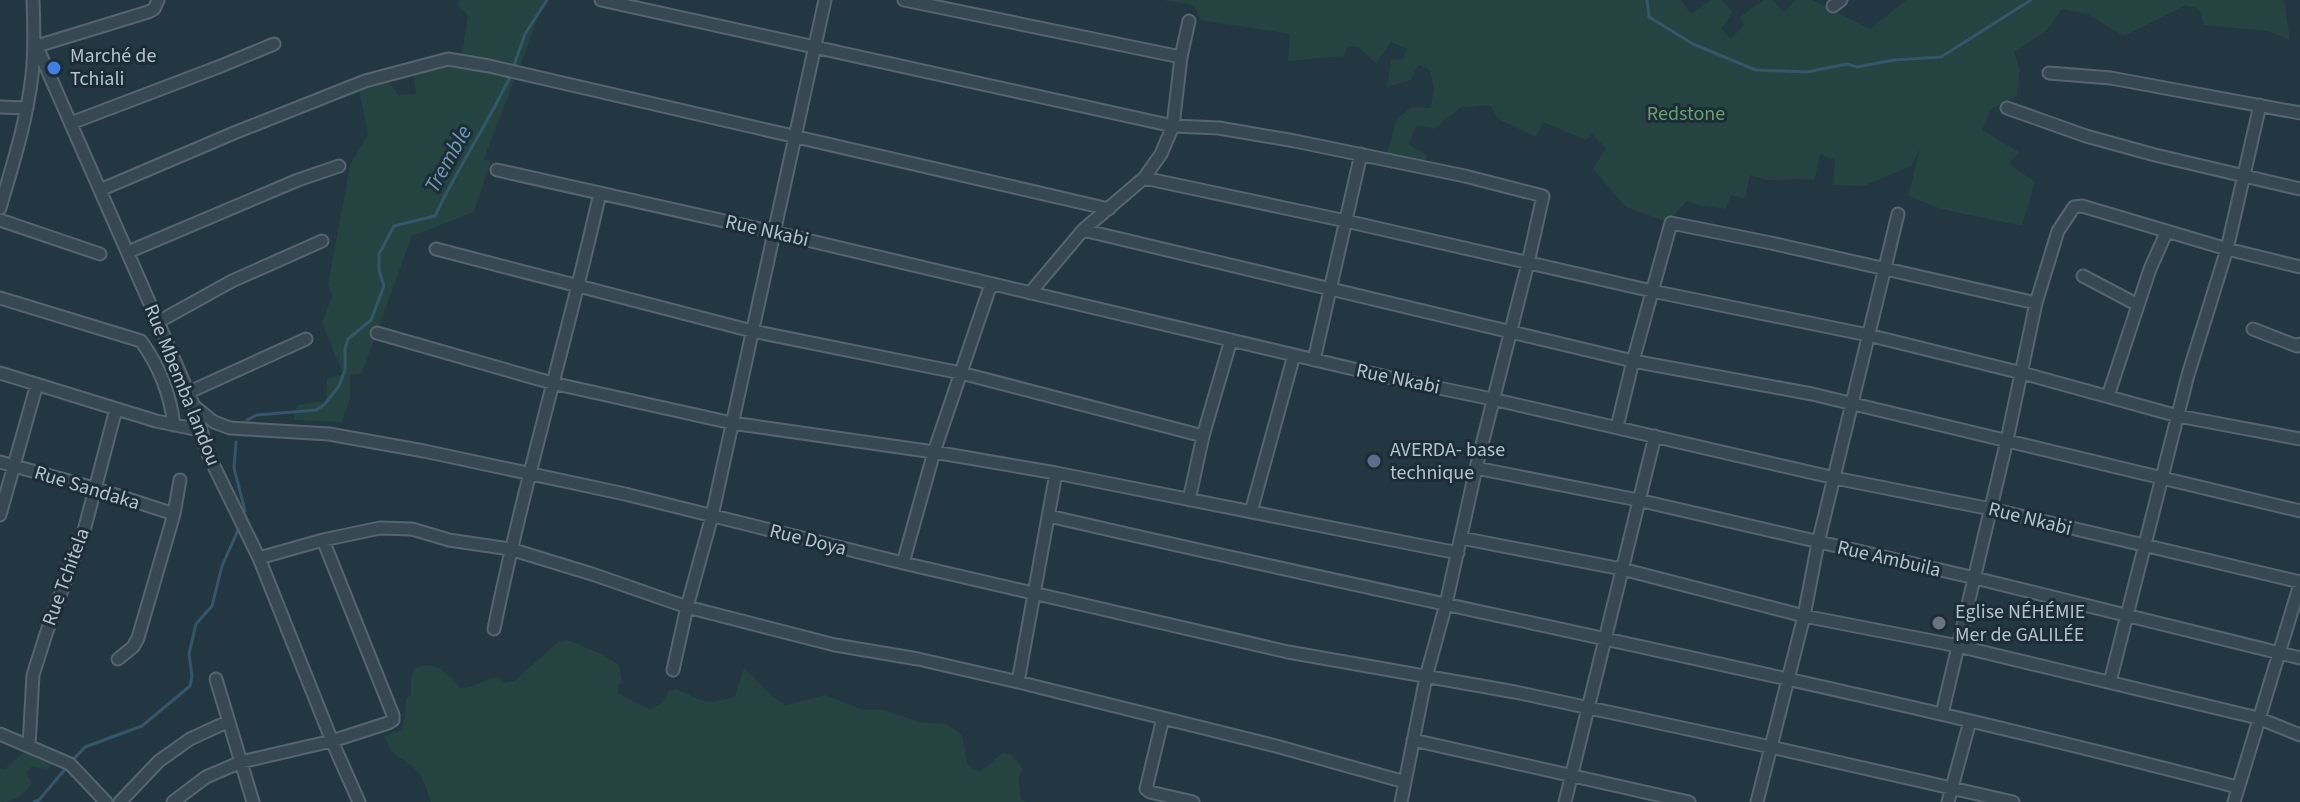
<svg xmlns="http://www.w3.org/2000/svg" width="2300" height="802" viewBox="0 0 2300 802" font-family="'Source Sans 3',sans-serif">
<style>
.green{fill:#254340}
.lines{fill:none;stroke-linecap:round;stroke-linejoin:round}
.stream{stroke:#34566a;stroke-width:3}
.street-casing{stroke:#55656f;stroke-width:15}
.street{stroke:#374852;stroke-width:11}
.shop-dot{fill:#3f7fe0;stroke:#1c2d37;stroke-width:3}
.service-dot{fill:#5c6f8a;stroke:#1c2d37;stroke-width:3}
.worship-dot{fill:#6b7280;stroke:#1c2d37;stroke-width:3}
.labels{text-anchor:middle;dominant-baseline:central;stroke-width:6;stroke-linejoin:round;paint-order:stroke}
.poi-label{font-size:20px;fill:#b4c2cc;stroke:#1c2d37;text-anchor:start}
.park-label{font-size:20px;fill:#689f6a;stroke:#1c2d37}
.street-label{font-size:20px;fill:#b4c2cc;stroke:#1c2d37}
.water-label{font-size:22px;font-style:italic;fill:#709ab2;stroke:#1c2d37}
</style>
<rect width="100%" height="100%" fill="#233742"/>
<!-- green -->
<path class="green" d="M459,0H545L484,159L491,161L474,212L412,236L362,373L350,375V399L342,422L294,420L297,405L326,401L327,379L343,374L322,323L332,296L328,284L350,165L368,134L359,90L388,80L398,95L416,94L413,68L462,54L468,15L458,6Z
M1163,0H1681L1691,14L1711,0H1722L1733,12L1721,29L1731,39L1744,25L1740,17L1764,0H1773L1784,12L1795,0H1813L1870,29L1906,0H2284L2290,40L2267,31L2204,25L2199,9L2186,5L2124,36L2087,14L2062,9L2047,30L2014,52L2020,70L2017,96L1991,109L1982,130L2019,152L2009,164L2035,182L2022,226L1941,209L1908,196L1920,149L1911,166L1863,186L1833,185L1835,160L1820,154L1815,179L1767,180L1750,175L1745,199L1731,195L1726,209L1703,206L1687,201L1667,222L1626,207L1593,169L1606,148L1592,134L1586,140L1543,122L1536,137L1498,119L1491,106C1480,104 1473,109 1462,106L1434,129L1424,126H1417L1408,144L1427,155L1425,168L1395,160L1387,153L1397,119L1412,107L1431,108L1434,88L1430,70L1418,65L1411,80L1387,87L1391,60L1403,59L1407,49L1391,42L1376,63L1358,47L1348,46L1344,56L1288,61L1290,34L1201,20L1193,5Z
M567,640L602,654L619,665L622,683L618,684V694L650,710L665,700L668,691L677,689C703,701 706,707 735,696L744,668C759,681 768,696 786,705L825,695L864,710H884L919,722L946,724L962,735L967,763L973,770L981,771L1003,753L1012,755L1023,769L1019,779L1021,799L1026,802H431C426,790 423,776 414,768C397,753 394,760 384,736L401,730L405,715L406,698L411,695V680L414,669C433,658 449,673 460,688C474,689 483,679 498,677L505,683L514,681L558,642Z
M24,752L45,757L53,761L48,769L31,767L26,774L32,782C25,795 14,802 0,802V768L5,769Z"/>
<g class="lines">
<!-- stream -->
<path class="stream" d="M1647,0L1649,17L1693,44L1756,70L1807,72L1847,64L1857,67L1894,60L1941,57L2031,0
M513,68L525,34L547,0
M247,420L257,415L316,410L324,405L339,386L345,370V349L348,339L371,320L384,286L379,270V254L394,226L435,216C458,167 488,123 511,75
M236,442L234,468L245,511
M71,762L85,747L142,726L190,686L192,676L189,654L196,624L212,606L222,566L240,526
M34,802L39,800L66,768"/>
<defs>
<path id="street" d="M601,0L1173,126L1219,128L1295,141L1465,176L1543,196L1528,263L1476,468L1446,604L1426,677L1401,802
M904,0L1181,57
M1833,6L1841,0
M34,40L158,322L194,406L208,454L259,558L332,741L359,802
M37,46L148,12L154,9L158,0
M2049,73L2111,78L2300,113
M0,107L27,108
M2007,108L2086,136L2155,155L2300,189
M71,123L221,66L274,44
M497,170L773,232L1400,380L1492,399L1835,478L1991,509L2300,582
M1144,178L1346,221L1652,291L1868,335L2022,373L2178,416L2300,439
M100,190L234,133L365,81L448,59L489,66L1109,209
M0,208C13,164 27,120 32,75C35,50 34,25 33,0
M0,220L100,254
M1083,230L1633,361L1812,394L2300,511
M436,249L752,331L961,373L1203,436
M128,252L298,180L339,166
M2083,276L2138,305
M1030,293L1083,230L1144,178L1161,154L1173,126L1181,57L1189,21
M0,298L141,341C160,367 170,393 174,425
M158,322L232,281L322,241
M2253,329L2297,346L2300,344
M377,333L552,383L732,423L934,452L1056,473L1458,553
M1314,360L1361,154
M0,373L156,421L199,430
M187,393L306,339
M2108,396L2150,269L2167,231
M194,406L214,422L230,428L329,434L424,451L625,494L903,563L1288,652L1515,692L1771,747L2013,802
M1617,427L1633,361L1671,223L1771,243L2036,303
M0,462L94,488L174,514
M1476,468L1638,500L1975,578L2300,658
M1189,500L1203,436L1231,340
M1251,512L1294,355
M0,515L37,384
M1049,516C1445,608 1844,684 2237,787
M1461,538L1622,569L1804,616L1958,646L2258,718L2300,735
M259,558L323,540L380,528L412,529L449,540L510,549L592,574L687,607L835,645L918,659L1018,682L1276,746L1405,782
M903,563L934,452L991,284
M494,629C524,482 567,339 600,193
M118,659L133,647L138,638L174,514L180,480
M673,670L687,607L712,516L825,0
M216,679L253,802
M1018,682L1056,473
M2110,682L2188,375L2227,249L2260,105
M1942,714L2007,440L2036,303L2058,231L2074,207L2082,206L2227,249L2300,267
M1163,718L1146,789L1150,792L1193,802
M0,734L70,764L106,802
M1413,740L1689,802
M29,746L33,675L46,634L85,527L116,409
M120,802L159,761L190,739L227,722
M173,802L206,777L241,762L332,741L388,723L393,720V715L323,540
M1565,802L1655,436
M1757,802L1804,616L1818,543L1898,214
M1948,802L1970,721
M2234,802L2300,584"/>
</defs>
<!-- street casing -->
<use href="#street" class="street-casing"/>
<!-- street -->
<use href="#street" class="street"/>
</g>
<!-- markers -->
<circle class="shop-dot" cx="54" cy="68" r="8"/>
<circle class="service-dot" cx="1374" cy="461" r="8"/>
<circle class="worship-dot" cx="1939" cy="623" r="8"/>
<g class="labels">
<!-- poi labels -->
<g class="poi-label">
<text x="70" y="56">Marché de<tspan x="70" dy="23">Tchiali</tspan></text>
<text x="1390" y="450">AVERDA- base<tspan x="1390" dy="23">technique</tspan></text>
<text x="1955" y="612">Eglise NÉHÉMIE<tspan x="1955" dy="23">Mer de GALILÉE</tspan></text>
</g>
<!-- park labels -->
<g class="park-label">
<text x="1686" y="114">Redstone</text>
</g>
<!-- street labels -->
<g class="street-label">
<text transform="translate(767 231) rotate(13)">Rue Nkabi</text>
<text transform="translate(1398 379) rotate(12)">Rue Nkabi</text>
<text transform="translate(182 385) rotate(68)">Rue Mbemba landou</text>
<text transform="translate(87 488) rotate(17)">Rue Sandaka</text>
<text transform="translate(2030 519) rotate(14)">Rue Nkabi</text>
<text transform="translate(808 540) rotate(14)">Rue Doya</text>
<text transform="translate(1889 559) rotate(13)">Rue Ambuila</text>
<text transform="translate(66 577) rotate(-70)">Rue Tchitela</text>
</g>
<!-- water labels -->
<g class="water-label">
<text transform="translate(448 159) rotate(-61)">Tremble</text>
</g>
</g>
</svg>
